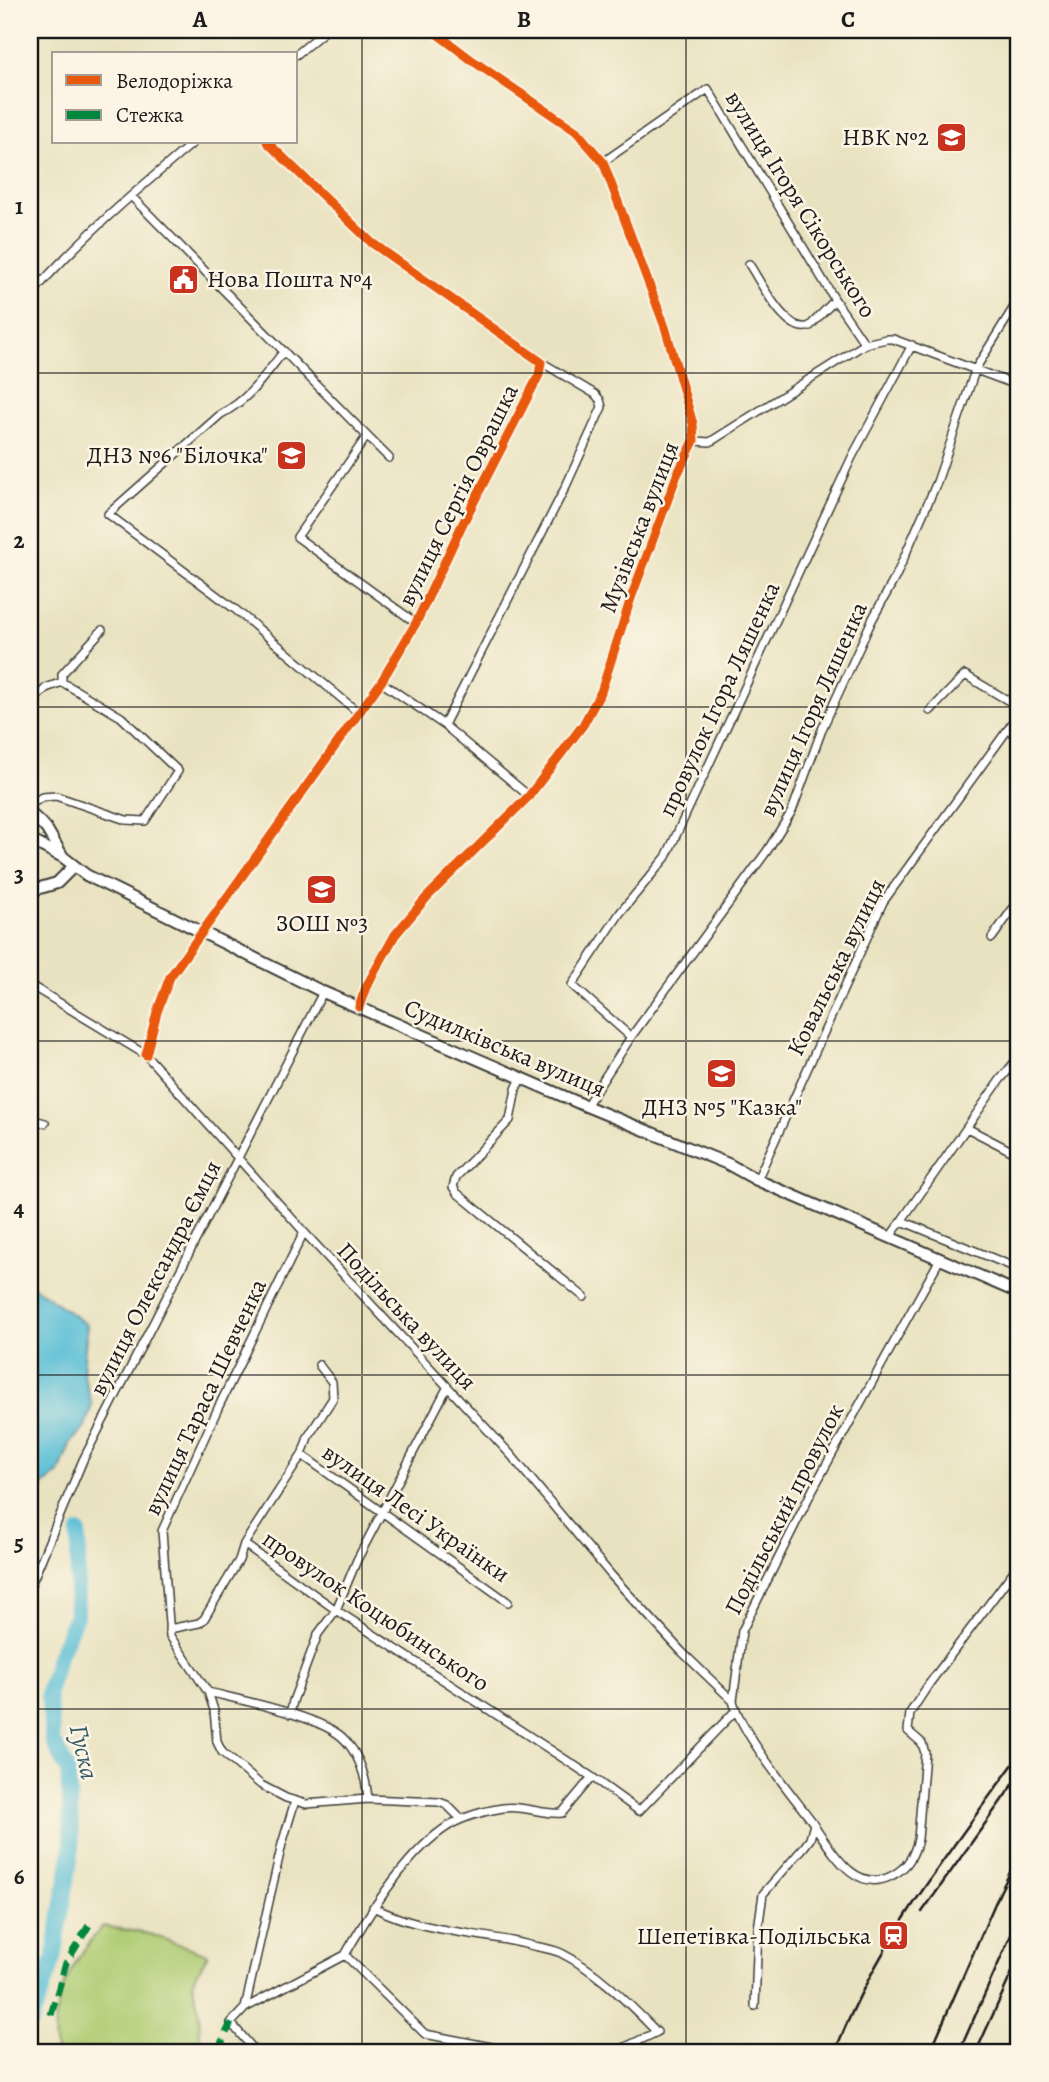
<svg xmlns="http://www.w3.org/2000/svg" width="1049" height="2082" viewBox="0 0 1049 2082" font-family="Alegreya,serif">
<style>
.green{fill:#afcc73;stroke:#667448;stroke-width:2}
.water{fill:#57bdd5;stroke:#3a6c78;stroke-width:2}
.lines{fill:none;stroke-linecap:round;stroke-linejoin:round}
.river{stroke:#57bdd5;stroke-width:16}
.street-casing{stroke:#3b3a35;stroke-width:10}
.secondary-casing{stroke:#3b3a35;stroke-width:14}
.street{stroke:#fff;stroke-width:7}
.secondary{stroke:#fff;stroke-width:10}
.rail{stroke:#1c1c1c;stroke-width:2.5}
.quiet{stroke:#00873e;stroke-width:7;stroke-dasharray:14 7;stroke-linecap:butt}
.cycleway-casing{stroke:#fcf5e5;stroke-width:13}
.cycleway{stroke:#e8590c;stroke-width:9}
.grid{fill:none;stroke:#1c1c1c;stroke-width:2;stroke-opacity:0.55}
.labels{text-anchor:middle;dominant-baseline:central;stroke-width:5;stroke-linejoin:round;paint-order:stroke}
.poi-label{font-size:24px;fill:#1c1c1c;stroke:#fcf5e5;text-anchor:end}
.street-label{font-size:24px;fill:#1c1c1c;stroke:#fcf5e5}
.water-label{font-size:26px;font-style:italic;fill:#345c66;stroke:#fcf5e5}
.neatline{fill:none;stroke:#1c1c1c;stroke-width:2.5}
.grid-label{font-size:23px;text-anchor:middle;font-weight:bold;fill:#1c1c1c}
</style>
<rect width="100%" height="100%" fill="#fcf5e5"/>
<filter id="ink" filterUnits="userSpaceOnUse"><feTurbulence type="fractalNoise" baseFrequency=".0143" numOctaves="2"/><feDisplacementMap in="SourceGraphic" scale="14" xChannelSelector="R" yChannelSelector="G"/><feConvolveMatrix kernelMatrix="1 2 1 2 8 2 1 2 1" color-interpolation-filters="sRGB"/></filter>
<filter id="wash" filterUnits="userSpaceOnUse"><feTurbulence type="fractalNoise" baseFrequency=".00686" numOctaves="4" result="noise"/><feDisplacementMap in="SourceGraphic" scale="28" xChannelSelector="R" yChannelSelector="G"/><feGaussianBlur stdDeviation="1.57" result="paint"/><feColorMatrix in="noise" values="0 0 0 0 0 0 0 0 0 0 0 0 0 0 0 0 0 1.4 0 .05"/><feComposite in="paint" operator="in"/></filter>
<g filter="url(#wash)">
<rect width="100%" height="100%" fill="#e9e2c0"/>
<!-- green -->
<path class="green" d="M103,1926L149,1934L208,1954L192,1983L199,2010L200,2040L189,2052H56C48,2004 72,1961 103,1926Z"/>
<!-- water -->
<path class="water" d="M30,1284L87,1325L83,1372L92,1405L85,1427L71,1442L59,1473L30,1495Z"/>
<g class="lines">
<!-- river -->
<path class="river" d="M30,2023L54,1958L72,1848L68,1771L53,1741L48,1693L58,1657L76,1616L79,1533"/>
</g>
</g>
<g filter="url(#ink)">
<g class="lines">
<defs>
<path id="street" d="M296,55L326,30
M603,162L708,89L835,300L865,344L886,339H893L1019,386
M131,196L367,436L297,537L416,623
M749,264C760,281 787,336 810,326L835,300
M30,296C79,239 137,190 194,142
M284,351C265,375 249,400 221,414L108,514L236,610L360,714
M367,436L389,458
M694,441L710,442L865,344
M62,682V674L102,630
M381,682L444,725L529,796
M30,704L46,688L62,682L121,717L178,771L145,821L126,820L56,796L42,797L30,805
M930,711L965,675L1019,707
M444,725L566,486L602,407L600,400L595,394L541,362
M992,938L1019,900
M30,985L146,1055L304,1232L511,1455L611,1575L681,1651L733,1701
M359,1007L366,987L395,935L427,897L529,796L583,725L601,692L631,598L677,475L694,441L693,424L665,327L603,162L576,131L473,61L432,30
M631,1037L572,985L620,913L666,857L852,457L912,345
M146,1055L157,1012L170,977L381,682L416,623L462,525L539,375L541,362L372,243L267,142
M521,1078L516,1089L510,1120L456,1177L453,1187L457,1193L584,1297
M586,1106L631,1037L767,851L792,811L823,727L872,620L896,576L937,482L976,368L1019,299
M30,1119L45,1123
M967,1128L1019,1155
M757,1180L883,902L1019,714
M902,1221L1019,1269
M304,1232L219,1406L162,1531L170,1636L208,1692L214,1710L217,1742L222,1752L261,1785L286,1798L306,1804L368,1799L439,1802L447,1805L461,1819
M890,1237L1000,1080L1019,1057
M319,1365L332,1382L333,1398L308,1437L302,1455L244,1544L336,1610L592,1777L639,1811L736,1710
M302,1455L508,1602
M30,1587L83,1460L323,992
M169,1629L199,1623L204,1619L239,1560L244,1544
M208,1692C240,1700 325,1717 345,1740C360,1756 366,1778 368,1799
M290,1714L293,1701L318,1634L336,1610L357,1560L447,1388
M814,1825C832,1851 856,1896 893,1875C908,1867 914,1855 918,1839L925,1753L922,1743L908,1731L910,1713L929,1684L1019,1564
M373,1907C424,1933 471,1931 525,1944C536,1947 550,1948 561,1953C599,1972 628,2003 657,2032L615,2052
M345,1955C369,1913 416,1837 462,1819C474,1814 490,1810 503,1808C524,1805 542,1815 562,1813L592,1777
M755,2006L758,1929L763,1894L804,1847L810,1839L814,1824C791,1793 742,1735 733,1701L742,1631L813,1489L940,1259
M245,2008L345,1955L425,2034L517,2052
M256,2052L231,2023L245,2008L282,1844L295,1801"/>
<path id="secondary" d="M30,813L46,828L63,857
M30,840L63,857L86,875L323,992L586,1106L728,1164L757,1180L1019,1293
M30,891L57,883L74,866"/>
</defs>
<!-- street casing -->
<use href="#street" class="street-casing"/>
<!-- secondary casing -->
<use href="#secondary" class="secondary-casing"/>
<!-- street -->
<use href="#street" class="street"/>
<!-- secondary -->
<use href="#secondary" class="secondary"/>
<!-- rail -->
<path class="rail" d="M922,1912L1019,1776
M835,2052C877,1943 951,1849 1019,1756
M930,2052L1000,1892L1019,1855
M959,2052L1019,1917
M976,2052L1019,1957"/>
<!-- quiet -->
<path class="quiet" d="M51,2015L66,1963L91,1922
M217,2052L231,2023"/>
<defs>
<path id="cycleway" d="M359,1007L366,987L395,935L427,897L529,796L583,725L601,692L631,598L677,475L694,441L693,424L665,327L603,162L576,131L473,61L432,30
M146,1055L157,1012L170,977L381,682L416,623L462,525L539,375L541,362L372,243L267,142"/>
</defs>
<!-- cycleway casing -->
<use href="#cycleway" class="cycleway-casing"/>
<!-- cycleway -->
<use href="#cycleway" class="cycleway"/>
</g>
</g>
<!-- grid -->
<path class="grid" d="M362,30V2052M686,30V2052M30,373H1019M30,707H1019M30,1041H1019M30,1375H1019M30,1709H1019"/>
<!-- icons -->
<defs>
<symbol id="school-square" viewBox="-11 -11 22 22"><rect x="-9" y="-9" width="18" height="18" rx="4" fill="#c8321e" stroke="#fcf5e5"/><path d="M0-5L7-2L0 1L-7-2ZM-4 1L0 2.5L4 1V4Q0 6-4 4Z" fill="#fff"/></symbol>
<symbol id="civic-square" viewBox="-11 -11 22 22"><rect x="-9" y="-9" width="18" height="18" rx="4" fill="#c8321e" stroke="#fcf5e5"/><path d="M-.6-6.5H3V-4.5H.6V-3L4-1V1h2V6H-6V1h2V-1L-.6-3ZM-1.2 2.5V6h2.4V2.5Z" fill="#fff"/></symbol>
<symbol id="station-square" viewBox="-11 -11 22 22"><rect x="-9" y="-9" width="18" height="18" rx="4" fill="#c8321e" stroke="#fcf5e5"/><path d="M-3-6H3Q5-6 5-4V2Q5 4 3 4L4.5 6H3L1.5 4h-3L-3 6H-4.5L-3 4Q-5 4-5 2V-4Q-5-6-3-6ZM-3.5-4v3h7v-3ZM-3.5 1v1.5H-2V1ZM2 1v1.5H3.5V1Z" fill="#fff"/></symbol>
</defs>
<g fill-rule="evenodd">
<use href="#school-square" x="934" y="120" width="35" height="35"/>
<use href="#civic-square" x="166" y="262" width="35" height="35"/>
<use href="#school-square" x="274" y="438" width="35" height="35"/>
<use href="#school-square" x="304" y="872" width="35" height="35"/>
<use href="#school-square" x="704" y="1056" width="35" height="35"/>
<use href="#station-square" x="876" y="1918" width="35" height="35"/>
</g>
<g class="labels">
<!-- poi labels -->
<g class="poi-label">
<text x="929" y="137">НВК №2</text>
<text x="207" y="279" text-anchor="start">Нова Пошта №4</text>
<text x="268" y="455">ДНЗ №6 "Білочка"</text>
<text x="322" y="923" text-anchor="middle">ЗОШ №3</text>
<text x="722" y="1107" text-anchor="middle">ДНЗ №5 "Казка"</text>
<text x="871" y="1936">Шепетівка-Подільська</text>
</g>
<!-- street labels -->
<g class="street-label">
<text transform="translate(801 204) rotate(58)">вулиця Ігоря Сікорського</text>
<text transform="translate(458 495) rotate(-64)">вулиця Сергія Оврашка</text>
<text transform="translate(639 527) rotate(-69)">Музівська вулиця</text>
<text transform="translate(719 699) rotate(-65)">провулок Ігора Ляшенка</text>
<text transform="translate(813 709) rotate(-66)">вулиця Ігоря Ляшенка</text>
<text transform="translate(836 967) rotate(-64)">Ковальська вулиця</text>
<text transform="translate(505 1048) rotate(23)">Судилківська вулиця</text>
<text transform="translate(155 1278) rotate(-63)">вулиця Олександра Ємця</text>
<text transform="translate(407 1316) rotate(47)">Подільська вулиця</text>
<text transform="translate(205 1397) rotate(-65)">вулиця Тараса Шевченка</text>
<text transform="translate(784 1509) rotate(-63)">Подільський провулок</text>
<text transform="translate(416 1513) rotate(35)">вулиця Лесі Українки</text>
<text transform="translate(376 1611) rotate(34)">провулок Коцюбинського</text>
</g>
<!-- water labels -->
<g class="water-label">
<text transform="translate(84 1752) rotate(77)">Гуска</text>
</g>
</g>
<!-- margin -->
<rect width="1049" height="2082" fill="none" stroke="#fcf5e5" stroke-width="77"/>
<!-- legend -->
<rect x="52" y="52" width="245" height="91" fill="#fcf5e5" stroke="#a29e95" stroke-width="2"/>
<rect x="66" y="75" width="35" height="10" fill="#e8590c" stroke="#a29e95" stroke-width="2"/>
<text x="116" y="88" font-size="21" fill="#1c1c1c">Велодоріжка</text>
<rect x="66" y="110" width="35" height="10" fill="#00873e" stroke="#a29e95" stroke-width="2"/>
<text x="116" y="122" font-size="21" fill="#1c1c1c">Стежка</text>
<rect x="38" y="38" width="972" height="2006" class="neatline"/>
<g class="grid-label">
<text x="200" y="27">A</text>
<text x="524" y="27">B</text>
<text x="848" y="27">C</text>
<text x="19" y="214">1</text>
<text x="19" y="548">2</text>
<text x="19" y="882">3</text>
<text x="19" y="1216">4</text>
<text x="19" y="1550">5</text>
<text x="19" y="1884">6</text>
</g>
</svg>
